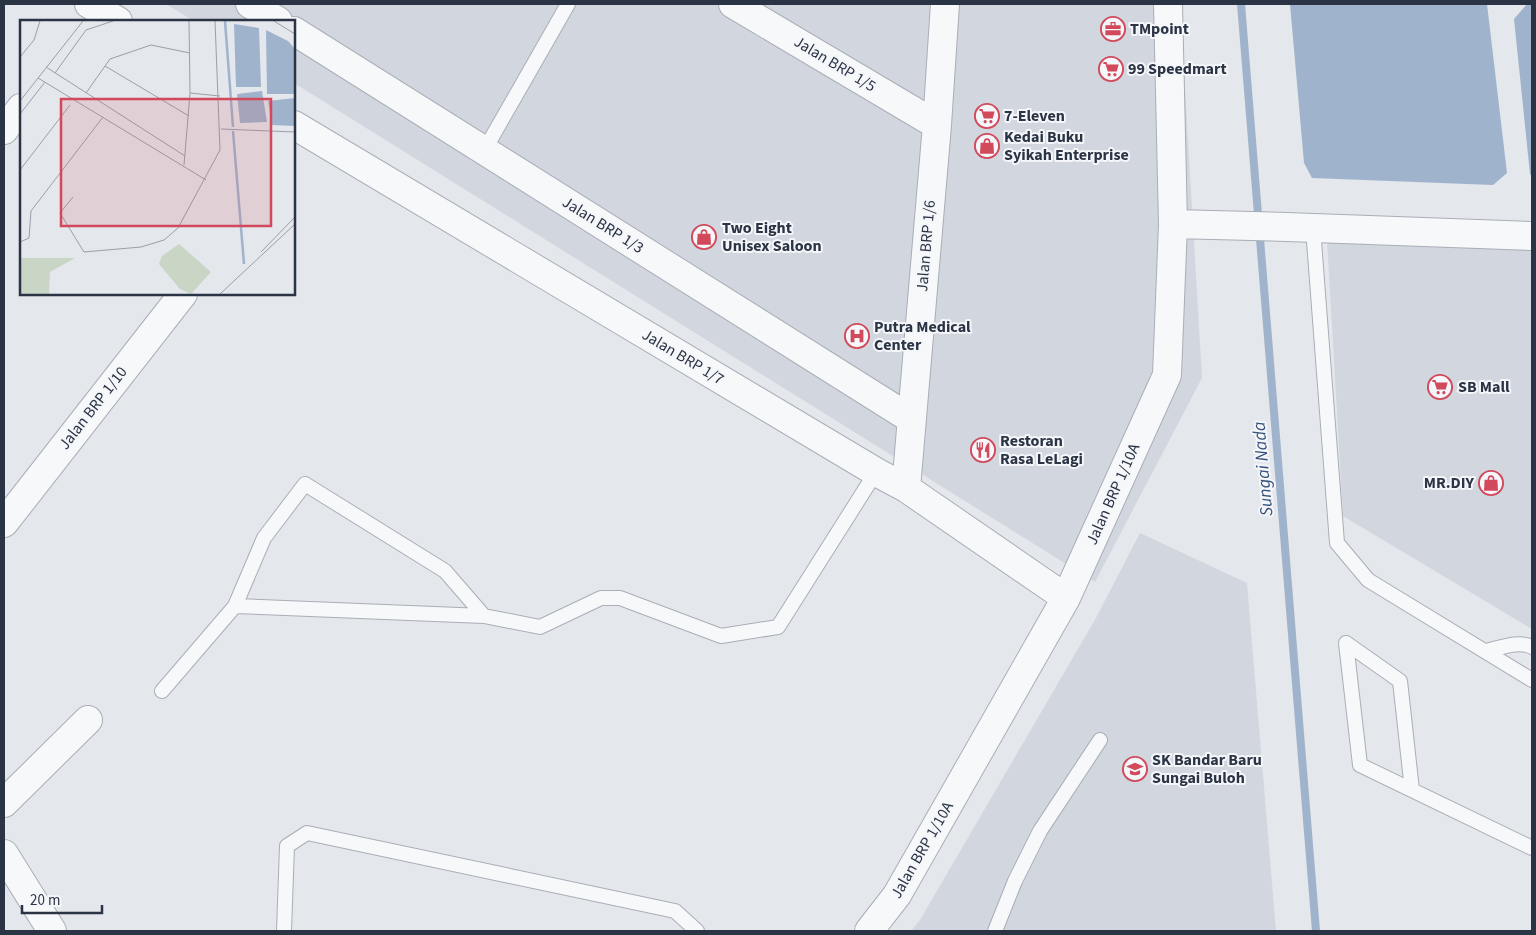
<svg xmlns="http://www.w3.org/2000/svg" width="1536" height="935" viewBox="0 0 1536 935" font-family="'Source Sans 3',sans-serif">
<style>
.built{fill:#d2d6de}
.water{fill:#9fb4cc}
.lines{fill:none;stroke-linecap:round;stroke-linejoin:round}
.stream{stroke:#9fb4cc;stroke-width:8}
.lane-casing{stroke:#a9aeb7;stroke-width:16}
.street-casing{stroke:#a9aeb7;stroke-width:30}
.lane{stroke:#f7f8fa;stroke-width:14}
.street{stroke:#f7f8fa;stroke-width:28}
.labels{text-anchor:middle;dominant-baseline:central;stroke-width:4;stroke-linejoin:round;paint-order:stroke}
.poi-label{font-size:16px;font-weight:bold;fill:#2b3445;stroke:#f4f6f9;text-anchor:start}
.street-label{font-size:16px;fill:#2b3445;stroke:#f4f6f9}
.water-label{font-size:18px;font-style:italic;fill:#34527a;stroke:#f4f6f9}
.inset-river{fill:none;stroke:#9fb4cc;stroke-width:2.5}
.inset-road{fill:none;stroke:#9a9fa9;stroke-width:1}
.view{fill:#d1495b;fill-opacity:0.15;stroke:#d1495b;stroke-width:2.5}
.inset-edge{fill:none;stroke:#2b3445;stroke-width:2.5}
</style>
<rect width="100%" height="100%" fill="#e4e7ec"/>
<!-- built -->
<path class="built" d="M166,4H1180L1202,378L1095,582L294,83V21H194Z
M1327,240L1532,248V629L1343,516Z
M1140,533L1247,583L1276,931H911L920,920L1096,618Z"/>
<!-- water -->
<path class="water" d="M1290,4H1487L1507,173L1493,185L1312,178L1304,163Z
M1527,4H1532V177L1530,174L1514,19Z"/>
<g class="lines">
<!-- stream -->
<path class="stream" d="M1241,4L1316,931"/>
<defs>
<path id="lane" d="M484,151L568,4
M1313,228L1337,543L1368,580L1532,680
M235,606L264,538L305,484L445,571L484,616
M1346,643L1360,765L1532,848
M1346,643L1400,681L1412,790
M1486,651C1500,648 1519,640 1532,647
M162,691L235,606L484,616L540,627L601,598H620L721,636L778,627L876,472
M284,931L287,846L307,833L675,911L697,931
M995,931L1015,881L1040,831L1100,740"/>
<path id="street" d="M89,4L118,21
M250,4L278,21
M733,4L937,125
M294,31L911,419
M294,125L876,472L906,488L1066,598
M4,130L21,108
M1173,224L1287,227L1532,236
M906,488L937,125L945,4
M4,523L183,294
M4,803L88,720
M4,854L52,931
M869,931L897,895L1066,598L1167,375L1173,224L1168,4"/>
</defs>
<!-- lane casing -->
<use href="#lane" class="lane-casing"/>
<!-- street casing -->
<use href="#street" class="street-casing"/>
<!-- lane -->
<use href="#lane" class="lane"/>
<!-- street -->
<use href="#street" class="street"/>
</g>
<!-- icons -->
<defs>
<symbol id="office-ring" viewBox="-11 -11 22 22"><circle r="9.5" fill="#f4f6f9" stroke="#d1495b" stroke-width="1.5"/><path d="M-6-3h4V-5.5h4V-3h4V5H-6ZM-1-4.5V-3h2v-1.5ZM-6 0V1H6V0Z" fill="#d1495b"/></symbol>
<symbol id="supermarket-ring" viewBox="-11 -11 22 22"><circle r="9.5" fill="#f4f6f9" stroke="#d1495b" stroke-width="1.5"/><path d="M-6-5.5h2.5l.6 2H6L4.5 2H-2.5L-4.4-4H-6ZM-1.5 3.2a1.3 1.3 0 1 0 .1 0ZM3 3.2a1.3 1.3 0 1 0 .1 0Z" fill="#d1495b"/></symbol>
<symbol id="shop-ring" viewBox="-11 -11 22 22"><circle r="9.5" fill="#f4f6f9" stroke="#d1495b" stroke-width="1.5"/><path d="M-5-2.5h2.3a2.7 3.5 0 0 1 5.4 0H5L5.5 6h-11ZM-1.5-2.5h3a1.5 2.3 0 0 0-3 0Z" fill="#d1495b"/></symbol>
<symbol id="hospital-ring" viewBox="-11 -11 22 22"><circle r="9.5" fill="#f4f6f9" stroke="#d1495b" stroke-width="1.5"/><path d="M-5-5h3v3.5h4V-5h3V5h-3V1.5h-4V5h-3Z" fill="#d1495b"/></symbol>
<symbol id="restaurant-ring" viewBox="-11 -11 22 22"><circle r="9.5" fill="#f4f6f9" stroke="#d1495b" stroke-width="1.5"/><path d="M-5-6h1v4h1v-4h1v4h1v-4h1v5L-1.5 .5V6h-2V.5L-5-1ZM5-6V6H3V1.5H1.5Q1.5-4 5-6Z" fill="#d1495b"/></symbol>
<symbol id="school-ring" viewBox="-11 -11 22 22"><circle r="9.5" fill="#f4f6f9" stroke="#d1495b" stroke-width="1.5"/><path d="M0-5L7-2L0 1L-7-2ZM-4 1L0 2.5L4 1V4Q0 6-4 4Z" fill="#d1495b"/></symbol>
</defs>
<g fill-rule="evenodd">
<use href="#office-ring" x="1099" y="15" width="28" height="28"/>
<use href="#supermarket-ring" x="1097" y="55" width="28" height="28"/>
<use href="#supermarket-ring" x="973" y="102" width="28" height="28"/>
<use href="#shop-ring" x="973" y="132" width="28" height="28"/>
<use href="#shop-ring" x="690" y="223" width="28" height="28"/>
<use href="#hospital-ring" x="843" y="322" width="28" height="28"/>
<use href="#supermarket-ring" x="1426" y="373" width="28" height="28"/>
<use href="#restaurant-ring" x="969" y="436" width="28" height="28"/>
<use href="#shop-ring" x="1477" y="469" width="28" height="28"/>
<use href="#school-ring" x="1121" y="755" width="28" height="28"/>
</g>
<g class="labels">
<!-- poi labels -->
<g class="poi-label">
<text x="1130" y="29">TMpoint</text>
<text x="1128" y="69">99 Speedmart</text>
<text x="1004" y="116">7-Eleven</text>
<text x="1004" y="137">Kedai Buku<tspan x="1004" dy="18">Syikah Enterprise</tspan></text>
<text x="722" y="228">Two Eight<tspan x="722" dy="18">Unisex Saloon</tspan></text>
<text x="874" y="327">Putra Medical<tspan x="874" dy="18">Center</tspan></text>
<text x="1458" y="387">SB Mall</text>
<text x="1000" y="441">Restoran<tspan x="1000" dy="18">Rasa LeLagi</tspan></text>
<text x="1474" y="483" text-anchor="end">MR.DIY</text>
<text x="1152" y="760">SK Bandar Baru<tspan x="1152" dy="18">Sungai Buloh</tspan></text>
</g>
<!-- street labels -->
<g class="street-label">
<text transform="translate(835 64) rotate(31)">Jalan BRP 1/5</text>
<text transform="translate(603 225) rotate(32)">Jalan BRP 1/3</text>
<text transform="translate(926 246) rotate(-85)">Jalan BRP 1/6</text>
<text transform="translate(683 357) rotate(31)">Jalan BRP 1/7</text>
<text transform="translate(93 408) rotate(-52)">Jalan BRP 1/10</text>
<text transform="translate(1113 494) rotate(-66)">Jalan BRP 1/10A</text>
<text transform="translate(922 850) rotate(-60)">Jalan BRP 1/10A</text>
</g>
<!-- water labels -->
<g class="water-label">
<text transform="translate(1263 469) rotate(-95)">Sungai Nada</text>
</g>
</g>
<!-- overview -->
<g transform="translate(20 20)">
<rect width="275" height="275" fill="#e4e7ec"/>
<path d="M159,224L191,252L171,274L160,269L139,244L142,236ZM0,238H55L30,252L29,274H0Z" fill="#c9d6c5"/>
<path d="M214,4L239,8L241,67H216ZM246,10L268,21L275,29V74H247ZM242,71L247,102L220,103L217,74ZM275,78V106L252,105L248,81Z" fill="#9fb4cc"/>
<path class="inset-river" d="M205,1L213,107M213,111L224,244"/>
<path class="inset-road" d="M254,1L275,14M0,37L14,20L20,1M85,46L169,96M26,47L165,136M35,53L66,10L93,1M18,58L186,160M66,73L90,39L131,25L170,33M170,73L200,76M0,81L63,1M0,94L25,62M201,109L275,112M164,145L170,73L169,1M0,150L50,85M53,177L40,193L64,232L121,227L144,220L158,208L200,130L195,1M0,222L9,218L11,191L83,97M241,232L275,197M200,274L275,204"/>
<path class="view" d="M41,79H251V206H41Z"/>
<rect width="275" height="275" class="inset-edge"/>
</g>
<!-- border -->
<rect width="1536" height="935" fill="none" stroke="#2b3445" stroke-width="10"/>
<!-- scale -->
<path d="M22 905v8h80v-8" fill="none" stroke="#2b3445" stroke-width="2.5"/>
<text x="30" y="905" font-size="15" fill="#2b3445" stroke="#f4f6f9" stroke-width="4" paint-order="stroke">20 m</text>
</svg>
